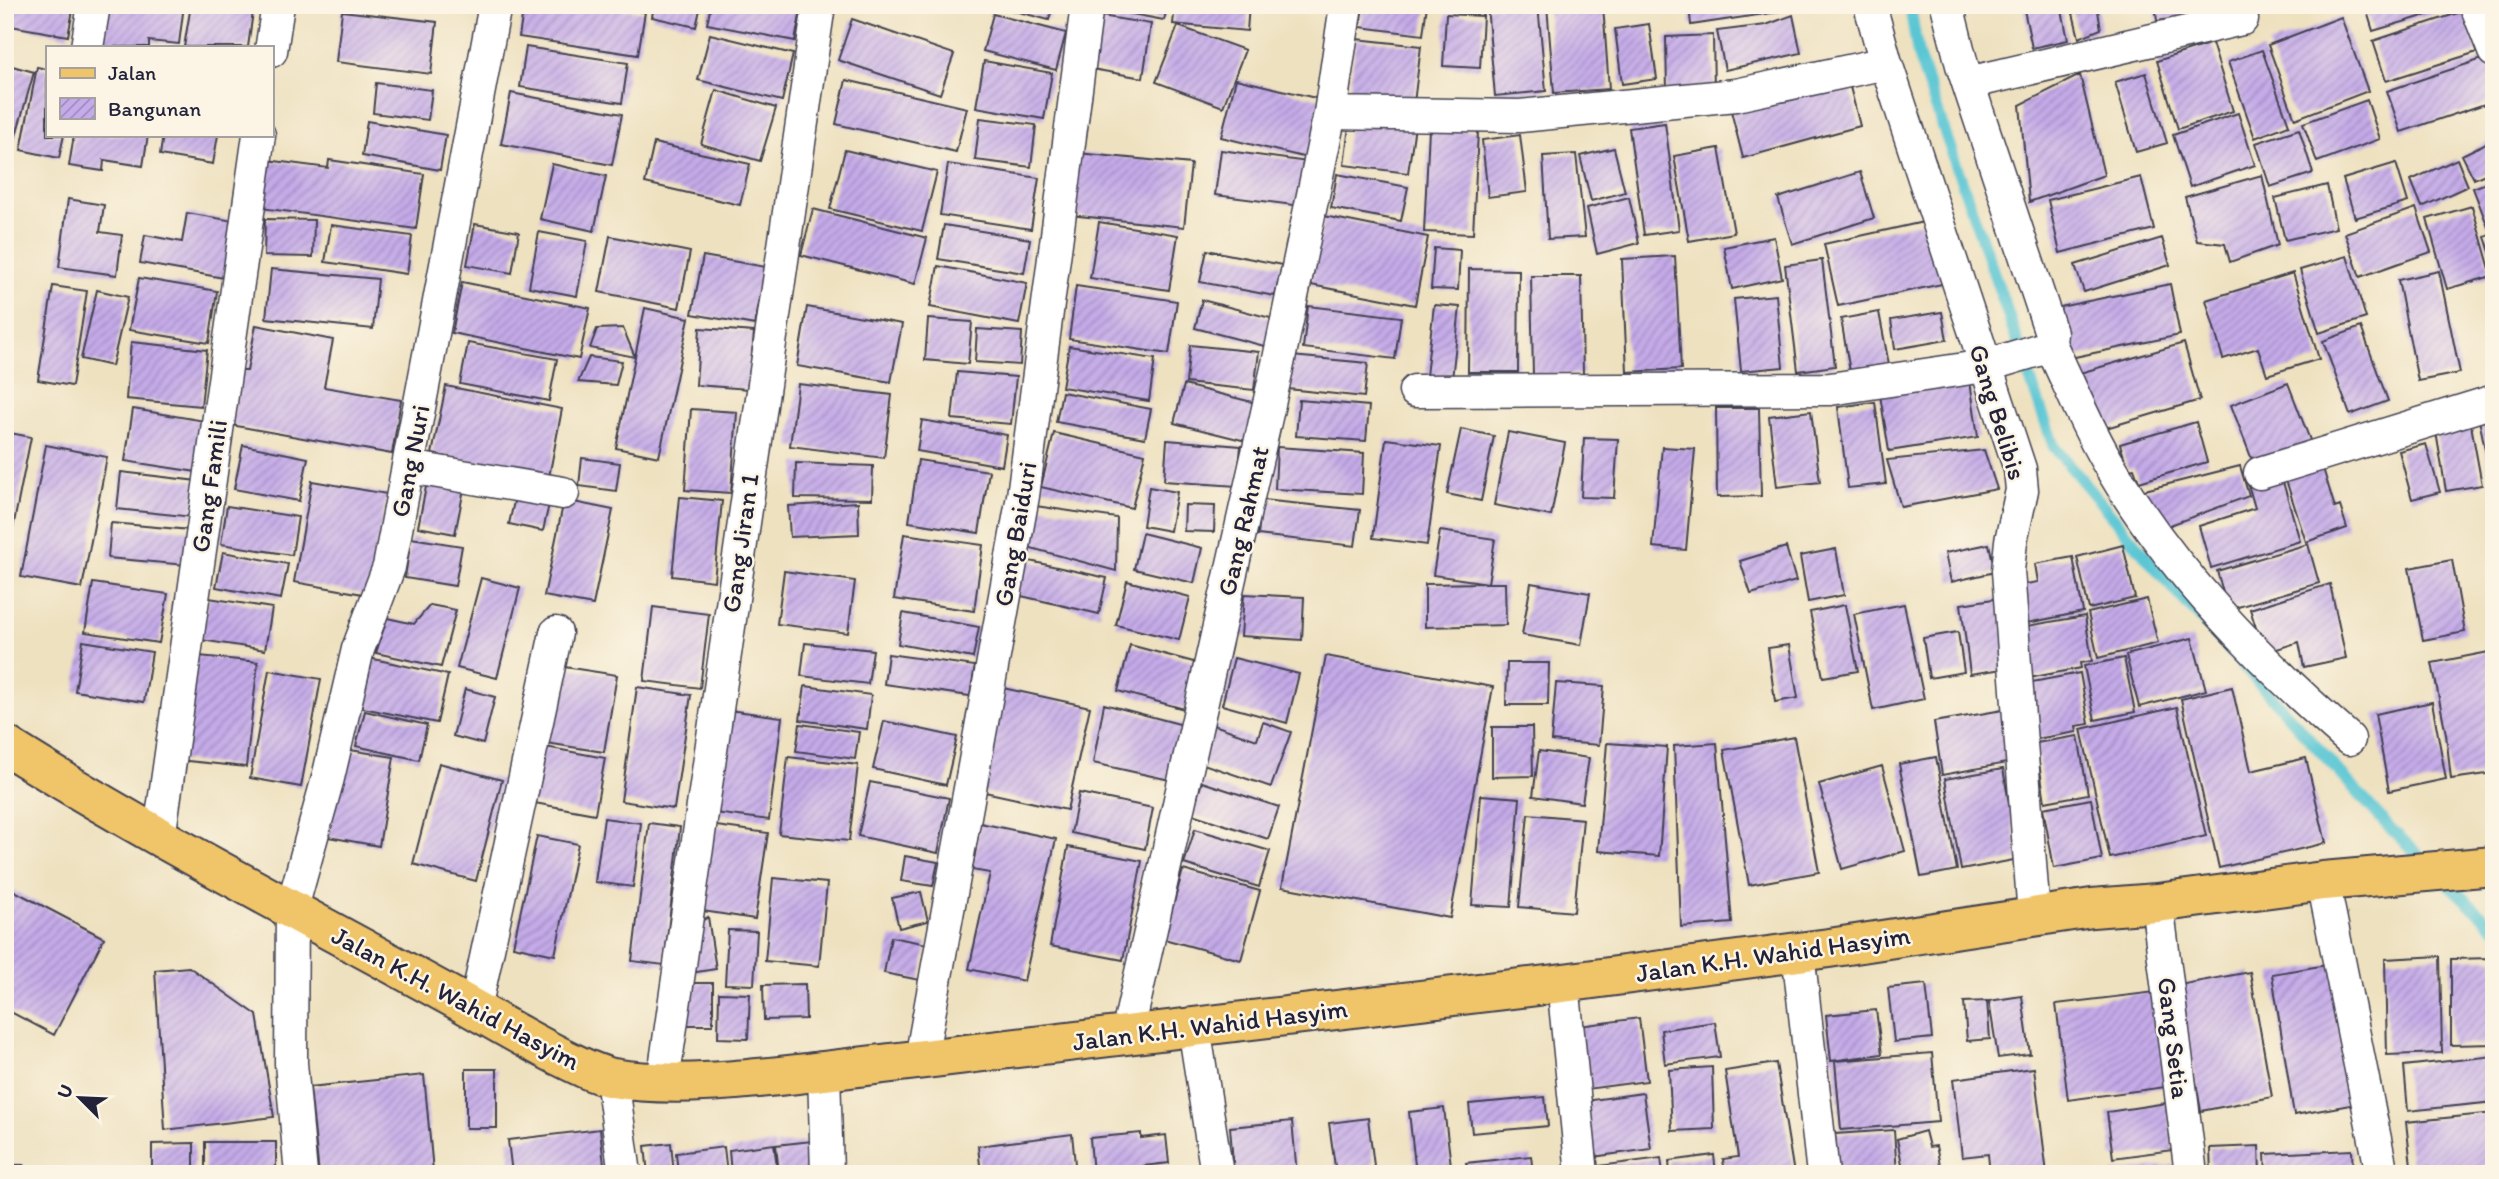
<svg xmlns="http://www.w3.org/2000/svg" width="2499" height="1179" viewBox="0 0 2499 1179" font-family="Itim,sans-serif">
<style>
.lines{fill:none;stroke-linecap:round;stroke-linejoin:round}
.stream{stroke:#5ac6d4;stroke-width:12}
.building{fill:url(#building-hatch)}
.street-casing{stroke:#413f4f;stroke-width:35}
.primary-casing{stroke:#413f4f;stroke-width:42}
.street{stroke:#fff;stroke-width:32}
.primary{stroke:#f0c469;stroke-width:38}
.labels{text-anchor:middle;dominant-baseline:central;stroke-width:5;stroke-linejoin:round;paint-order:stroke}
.street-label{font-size:26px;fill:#22223b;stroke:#fcf5e5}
</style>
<defs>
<pattern id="building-hatch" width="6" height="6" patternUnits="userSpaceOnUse" patternTransform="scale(1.75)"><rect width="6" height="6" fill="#c5abe9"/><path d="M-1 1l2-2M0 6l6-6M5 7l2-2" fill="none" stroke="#a08bbe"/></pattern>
</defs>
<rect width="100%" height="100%" fill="#fcf5e5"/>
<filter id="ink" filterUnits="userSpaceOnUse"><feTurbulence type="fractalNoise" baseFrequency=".0143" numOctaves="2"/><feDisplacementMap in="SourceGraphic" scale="14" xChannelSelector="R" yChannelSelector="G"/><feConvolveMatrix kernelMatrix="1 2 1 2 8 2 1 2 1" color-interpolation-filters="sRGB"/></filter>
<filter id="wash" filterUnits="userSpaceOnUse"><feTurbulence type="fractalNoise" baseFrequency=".00686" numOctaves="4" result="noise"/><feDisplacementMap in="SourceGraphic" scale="28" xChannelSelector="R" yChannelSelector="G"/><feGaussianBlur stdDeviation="1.57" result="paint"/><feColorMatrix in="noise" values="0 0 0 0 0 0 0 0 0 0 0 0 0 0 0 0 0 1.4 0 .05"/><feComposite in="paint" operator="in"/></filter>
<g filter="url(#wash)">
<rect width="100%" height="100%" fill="#eee1c0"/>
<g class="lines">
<!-- stream -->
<path class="stream" d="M1910,5L1918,55L2054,447L2165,579L2388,826L2428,864
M2443,879L2494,927"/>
</g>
<g id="blocks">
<!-- building -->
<path class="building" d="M5,5H74L68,36L5,25Z
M106,5H184L179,44L149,41V47H100Z
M191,5H254L248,47H184Z
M524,5H599L645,12L638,55L519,37Z
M654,5H701L696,27L652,17Z
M711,5H802L795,41L707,24Z
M992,5H1053L1049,20Z
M1101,5H1168L1164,20L1100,8Z
M1175,5H1249L1247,31L1173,24Z
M1363,5H1427L1423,35L1360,27Z
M1538,5L1546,91L1495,96L1487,6Z
M1547,5H1603L1609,89L1554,93Z
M1689,5H1777L1778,12L1691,25Z
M2023,5H2061L2068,40L2032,48Z
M2071,5H2097L2101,29L2079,38Z
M2155,5H2209L2211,13L2157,21Z
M2365,5H2457V6L2373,31Z
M342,11L437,22L431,74L336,62Z
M2464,11L2477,52L2386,81L2373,41Z
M993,14L1066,33L1056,70L983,51Z
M1446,14L1483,16L1480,68L1443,66Z
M1095,15L1151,24L1143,78L1086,68Z
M1793,15L1801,53L1725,70L1717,31L1766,25Z
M2341,17L2368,91L2295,119L2268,45Z
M852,19L954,54L940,94L838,60Z
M1649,24L1657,79L1622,84L1615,29Z
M1178,26L1245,50L1223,107L1156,82Z
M710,34L793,54L782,101L698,80Z
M1713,35L1714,90L1667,92L1666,37Z
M1356,39L1421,46L1413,111L1348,104Z
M2212,43L2233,111L2178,129L2157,61Z
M526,47L628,63L622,103L520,87Z
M2262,50L2289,125L2255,138L2228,62Z
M2488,57L2494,74V101L2401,132L2387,91Z
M984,61L1052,73L1044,119L976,107Z
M5,64L34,72L11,153L5,151Z
M37,67L47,69V135H64L59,158L21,150Z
M2146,73L2167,143L2136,152L2115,82Z
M2080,75L2104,175L2029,202L2020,105Z
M1236,79L1324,100L1311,159L1221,137Z
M1848,79L1860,126L1743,158L1731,111Z
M846,80L967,108L956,152L836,124Z
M376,83L432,90L428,120L373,113Z
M716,90L776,108L760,161L701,144Z
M511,93L622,114L612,165L501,144Z
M2367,100L2380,139L2317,162L2303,123Z
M2238,113L2255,165L2190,187L2173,135Z
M980,118L1036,125L1031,167L975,160Z
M1350,118L1415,126L1408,173L1344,165Z
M367,121L446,135L440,170L362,156Z
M1665,123L1679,230L1644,235L1629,128Z
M1429,129L1478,131L1473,234L1424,232Z
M2299,129L2313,173L2270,187L2256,143Z
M74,135H148L143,166L104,160L103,171L69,166Z
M163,135H218L213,164L160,155Z
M1520,135L1527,192L1488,197L1482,140Z
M2494,139V170L2474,179L2462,155Z
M654,143L750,164L740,205L645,183Z
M1614,148L1625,192L1591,201L1580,156Z
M1719,148L1734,233L1689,241L1674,156Z
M845,150L937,172L922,231L830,209Z
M1221,150L1308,162L1301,206L1215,195Z
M1077,153L1191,164L1184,227L1070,215Z
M1576,154L1585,237L1548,239L1543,156Z
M2457,159L2468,186L2422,207L2411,180Z
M267,160L328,168L329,160L424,174L416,229L261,208Z
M2396,163L2408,202L2355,218L2343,179Z
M552,164L606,176L594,231L540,219Z
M948,164L1039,178L1031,229L940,215Z
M1860,172L1874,218L1792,244L1778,198Z
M1337,174L1408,187L1401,221L1331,208Z
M2262,175L2278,245L2230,262L2225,244L2197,241L2185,197Z
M2141,177L2154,229L2060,253L2048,200Z
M2494,180V225L2488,227L2473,188Z
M2327,185L2336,228L2285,240L2275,198Z
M1629,197L1639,243L1597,254L1587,208Z
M68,199L104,205L100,232L122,235L117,275L59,267Z
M2472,206L2492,276L2447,289L2427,219Z
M2416,208L2431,252L2360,277L2345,233Z
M813,209L927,238L915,284L801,255Z
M187,213L234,221L224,278L140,263L145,235L182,242Z
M1324,216L1428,237L1415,305L1311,285Z
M265,219L314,220L313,257L264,256Z
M1928,221L1942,284L1838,306L1824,244Z
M1099,222L1178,235L1169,290L1090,278Z
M475,224L519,232L512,273L467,265Z
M331,225L412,236L407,274L325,262Z
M944,225L1030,239L1024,273L938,259Z
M539,232L587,241L577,296L529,287Z
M2494,233V260H2493L2485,237Z
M610,236L690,252L679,308L599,292Z
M1774,237L1782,278L1732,289L1724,247Z
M2162,238L2170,265L2084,292L2075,265Z
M1434,248L1460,250L1458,290L1431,289Z
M1207,250L1282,265L1275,296L1200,282Z
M703,256L766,267L755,325L692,314Z
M1675,256L1681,369L1627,372L1622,259Z
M2347,256L2366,318L2319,333L2300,270Z
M1822,260L1835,366L1798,371L1785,265Z
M938,266L1027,283L1019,324L930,307Z
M271,269L378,279L373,329L266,318Z
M1469,269L1519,270L1518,372H1468Z
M2439,271L2460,373L2418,381L2398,280Z
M2293,273L2319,359L2267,375L2258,348L2223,359L2206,300Z
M1531,276H1581L1583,374L1533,375Z
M139,278L217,291L209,343L129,330Z
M462,282L590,308L579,359L452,333Z
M2170,284L2180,335L2070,358L2060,307Z
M53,286L87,291L72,386L38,380Z
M1076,286L1177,301L1169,354L1069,339Z
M97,290L128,297L112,366L81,359Z
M1776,295L1783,367L1741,371L1734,299Z
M1202,300L1282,321L1276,349L1195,328Z
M1434,305L1460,307L1451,388L1425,385Z
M1308,306L1401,317L1395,359L1303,348Z
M807,307L902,324L891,382L797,366Z
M645,308L689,318L659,457L616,448L635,357L590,348L597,329L623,328L635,357Z
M1879,312L1889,365L1850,372L1841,319Z
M1942,312L1947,340L1895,349L1891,320Z
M928,319L972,322L968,364L925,360Z
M256,325L333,340L324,387L401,400L392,454L231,425L240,371H247Z
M2361,327L2388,401L2350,415L2323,341Z
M700,328L754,332L749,389L696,385Z
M977,329L1022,332L1020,365L975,362Z
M131,342L207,350L201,406L126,399Z
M468,343L557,359L549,401L460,384Z
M2184,343L2200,400L2096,431L2080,373Z
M1190,345L1259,352L1254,390L1186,383Z
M1069,346L1155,359L1149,401L1062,387Z
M1291,356L1368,363L1364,397L1288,389Z
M589,357L622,361L616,385L578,382Z
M957,372L1016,377L1011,424L952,419Z
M1970,381L1978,437L1889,451L1880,395Z
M2288,383L2313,448L2256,470L2231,405Z
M798,384L892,395L884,458L790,446Z
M1184,385L1260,404L1250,442L1174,423Z
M446,386L562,409L549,477L432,454Z
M1062,392L1151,409L1145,438L1056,422Z
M1299,400L1369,406L1366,441L1296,436Z
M1875,402L1886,484L1848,488L1838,407Z
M1716,408H1759L1761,496L1717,497Z
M133,409L205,421L197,472L125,461Z
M691,409L737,412L731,493L685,490Z
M1811,411L1820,482L1777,487L1769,416Z
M2494,412V487H2493L2478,415Z
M922,420L1007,435L1002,466L917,451Z
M2196,422L2207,462L2139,482L2134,468L2128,469L2120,444Z
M2471,425L2482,485L2446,491L2436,432Z
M1461,429L1494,436L1481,501L1447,494Z
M5,432L31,437L7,558H5Z
M1508,432L1565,443L1551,516L1494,505Z
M1054,433L1145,454L1132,508L1041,487Z
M1584,438L1618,439L1614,498L1581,497Z
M1386,439L1441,446L1427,545L1373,538Z
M1167,440L1241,446L1237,486L1164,481Z
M2426,444L2440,492L2412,499L2399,451Z
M46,445L107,457L82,588L21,577Z
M243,445L308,458L299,501L234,489Z
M1277,447L1364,453L1362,494L1275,489Z
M1662,447L1695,449L1686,550L1653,547Z
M1984,450L1997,489L1901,507L1887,460Z
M582,458L620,463L616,491L579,486Z
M918,460L989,471L979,533L909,522Z
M796,463L873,466L872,499L795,498Z
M2322,465L2335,508L2340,506L2347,528L2306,542L2285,477Z
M2240,466L2249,496L2154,531L2141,491Z
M121,472L197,481L193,517L117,509Z
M2281,475L2300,541L2211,568L2199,526L2255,508L2248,484Z
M428,477L465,484L455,534L418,527Z
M312,481L387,494L369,595L294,582Z
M1149,487L1177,492L1170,531L1143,526Z
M517,488L551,495L543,531L509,524Z
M680,497L722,501L714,581L672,576Z
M564,500L613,510L593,605L544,596Z
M1262,500L1360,510L1355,546L1258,535Z
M858,502L859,534L790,537L788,506Z
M1029,505L1117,518L1116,571L1031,548Z
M1185,505L1215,506L1214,532L1184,531Z
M227,506L298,517L292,555L221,544Z
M111,523L190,530L186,565L108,558Z
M1440,531L1495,539L1488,583H1505L1506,625L1425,627V584L1488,583L1433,575Z
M1142,533L1202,548L1194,583L1134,569Z
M904,534L983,545L974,611L894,599Z
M411,538L462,546L455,586L405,578Z
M1989,544L1995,572L1951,582L1945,553Z
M2308,544L2319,583L2228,610L2217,571Z
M2123,545L2135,598L2089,609L2077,557Z
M1786,547L1796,581L1751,594L1740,561Z
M1836,549L1844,595L1808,602L1800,556Z
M223,552L288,564L281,599L216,587Z
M2073,557L2083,612L2022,624L2015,586L2038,582L2035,564Z
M1025,560L1107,578L1099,614L1017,595Z
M2452,560L2465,632L2423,640L2409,568Z
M784,571L855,581L848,633L777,624Z
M481,578L520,588L497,678L457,668Z
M1127,581L1190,597L1179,640L1116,625Z
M93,583L168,594L159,643L85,632Z
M1531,583L1590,593L1581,645L1522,635Z
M2330,584L2346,658L2304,667L2299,642L2264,653L2250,609Z
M1244,594L1304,597L1302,640L1241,636Z
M209,598L272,608L265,650L201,640Z
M2000,598L2009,668L1970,674L1961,604Z
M2147,599L2158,643L2098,658L2088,613Z
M1904,604L1924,699L1873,710L1854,614Z
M430,605L456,610L441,667L376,653L387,618L414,624Z
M1845,605L1858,671L1823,677L1810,612Z
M653,607L709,614L700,688L644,681Z
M903,613L979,627L973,658L898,644Z
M2085,616L2092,661L2080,663L2081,668L2029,678L2021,627Z
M1958,632L1964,672L1929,678L1923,638Z
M2192,638L2206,690L2139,707L2126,655Z
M83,641L152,652L144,702L75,691Z
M805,643L873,650L868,684L801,676Z
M1130,645L1201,664L1188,710L1118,691Z
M1789,645L1798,698L1775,702L1768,648Z
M2494,651V773L2451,779L2446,734L2432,663Z
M888,654L975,666L970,696L884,684Z
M189,655L258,662L246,767L178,760Z
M1326,656L1493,687L1450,918L1282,887Z
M369,658L448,675L437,723L358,707Z
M1234,658L1299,674L1287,723L1222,705Z
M2124,658L2135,712L2095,720L2084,666Z
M1507,663H1549L1548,705H1506Z
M558,666L617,675L604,752L546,743Z
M269,670L321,679L301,787L250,778Z
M2080,673L2089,724L2076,726L2077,732L2036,739L2027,683Z
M1556,683L1604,686L1599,745L1551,741Z
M805,686L871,695L867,729L800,720Z
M637,687L691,695L674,809L621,801Z
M2232,687L2251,771L2306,758L2326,843L2219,868L2181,699Z
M1003,688L1090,707L1067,810L980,791Z
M465,689L495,697L483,744L453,736Z
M2432,702L2446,779L2389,791L2375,714Z
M1104,704L1183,725L1170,780L1093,763Z
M2177,707L2206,836L2110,858L2081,729Z
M728,710L782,717L769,820L714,813Z
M2003,710L2012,762L1942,775L1934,722Z
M365,711L427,725L419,760L356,746Z
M884,721L957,737L946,785L873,769Z
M1263,722L1291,732L1271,787L1200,763L1214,725L1257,740Z
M800,724L859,732L855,759L796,751Z
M1492,727H1532L1533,776L1492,777Z
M2078,736L2088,794L2045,802L2036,743Z
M1794,737L1819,872L1749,885L1724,750Z
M1607,743L1667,747L1659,856L1598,851Z
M1717,743L1732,923L1681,927L1674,746Z
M540,746L605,758L595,814L529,802Z
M344,749L394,757L379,846L328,837Z
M1539,751L1589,758L1582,803L1533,796Z
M788,757L858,765L849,841L779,834Z
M1936,757L1957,870L1921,877L1899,764Z
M439,763L502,780L476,881L413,864Z
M1882,766L1905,851L1842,869L1819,784Z
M2003,769L2019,859L1961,870L1945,779Z
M870,782L949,798L938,853L858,836Z
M1202,782L1279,807L1268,839L1192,814Z
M1079,793L1153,808L1145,849L1071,833Z
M1481,795L1520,798L1511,907L1472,905Z
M2091,799L2102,859L2054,868L2043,808Z
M1528,814L1583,819L1574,912L1519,907Z
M604,818L641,823L633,887L595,882Z
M649,823L680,827L664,965L632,961Z
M980,823L1056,839L1024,981L969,969L990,873L972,870Z
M709,825L768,833L755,919L696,910Z
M1195,829L1270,851L1259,887L1184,864Z
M537,836L578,844L555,955L513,946Z
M1068,847L1142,861L1123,960L1050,946Z
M905,856L938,862L933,886L901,881Z
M1183,870L1260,891L1241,960L1164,939Z
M773,878L827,883L819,966L765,961Z
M5,886L104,938L54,1035L5,1009Z
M921,892L928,921L899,928L892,898Z
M708,917L716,969L690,973L689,930Z
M728,930L757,931L754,985L725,984Z
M891,937L927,944L920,980L884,973Z
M2440,956L2442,1053L2387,1055L2385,959Z
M2494,958V1044L2451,1045V959Z
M2333,964L2356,1104L2294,1115L2272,974Z
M189,967L257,1015L274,1117L165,1130L155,970Z
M2250,972L2272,1097L2201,1111L2179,985Z
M685,983H713V1025H685Z
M805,984L806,1019L764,1020L763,985Z
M1926,984L1932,1038L1894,1042L1888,988Z
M2155,992L2166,1087L2068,1100L2056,1004Z
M719,993L750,994L748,1039L718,1038Z
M2022,996L2030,1054L1998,1058L1989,1001Z
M1987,1001L1990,1039L1967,1041L1964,1002Z
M1876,1010L1882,1054L1831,1061L1826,1015Z
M1639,1018L1647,1081L1587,1089L1579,1026Z
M1715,1022L1720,1057L1665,1064L1661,1030Z
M1932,1053L1938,1122L1841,1130L1835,1061Z
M2494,1056V1102L2408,1111L2404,1066Z
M1776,1063L1794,1174H1725L1723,1159L1738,1157L1725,1071Z
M1712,1067L1714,1129L1672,1131L1669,1070Z
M2034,1068L2047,1174H1990L1988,1154L1962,1157L1953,1079Z
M466,1069H497V1128H466Z
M424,1075L433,1171L405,1174H319L310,1087Z
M1643,1093L1651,1149L1592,1157L1585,1101Z
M1545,1097L1548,1126L1472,1133L1469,1104Z
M2167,1103L2173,1150L2113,1158L2107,1112Z
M1444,1108L1452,1174H1416L1409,1112Z
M2494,1113V1166L2412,1174L2406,1122Z
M1368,1118L1375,1174H1336L1329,1123Z
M1292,1121L1297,1174H1234L1230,1127Z
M600,1129L605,1174H512L508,1140Z
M1894,1130L1897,1174H1838L1835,1134Z
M1925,1131L1929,1147L1936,1146L1942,1174H1904L1897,1139Z
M1141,1133V1138L1166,1135L1169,1163L1144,1166V1174H1093L1090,1138Z
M1072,1134L1076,1174H981L978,1146Z
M812,1141L815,1174H779L776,1145Z
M205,1142H276V1174H205Z
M194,1143V1174H152V1144Z
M671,1143L674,1174H648L645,1146Z
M774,1144L778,1174H731L729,1150Z
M2259,1146L2260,1174H2211L2210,1148Z
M724,1147L727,1174H678L676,1153Z
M2352,1150L2353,1174H2266L2265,1154Z
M1714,1155L1716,1174H1670L1669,1161Z
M1531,1156L1533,1174H1468L1466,1163Z
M1661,1158L1663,1174H1592L1591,1167Z
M5,1165H24V1174H5Z
M2175,1165L2176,1174H2114V1172Z"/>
</g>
</g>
<g filter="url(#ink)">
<use href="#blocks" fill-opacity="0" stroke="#413f4f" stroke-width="2"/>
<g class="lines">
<defs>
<path id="street" d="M1870,5L1886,63L2020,469L2022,490L2011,541L2008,571L2034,916
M2476,5L2494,51
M87,47L94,5
M271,51L278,5
M1968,83L2242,19
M1330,113L1520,116L1736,95L1886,63
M2050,344C2070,385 2087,429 2111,468C2172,572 2259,660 2349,739
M1415,391L1830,389L1985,366L2048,347L2050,344L2051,333L1962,65L1947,5
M409,467L563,493
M2260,473L2494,401
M159,838L259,135
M2323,881L2382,1174
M2157,903L2191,1174
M1798,952L1823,1174
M1563,983L1582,1174
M475,1009L556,633
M1194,1027L1217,1174
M1127,1035L1278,364L1330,113L1346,5
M921,1059L1023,496L1087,5
M824,1071L827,1174
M612,1078L625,1174
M663,1082L819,5
M301,1174L291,1063L292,908L328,778L358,649L389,567L495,5"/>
<path id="primary" d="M5,745C147,835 296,911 443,992C482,1013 519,1036 559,1056C575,1064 594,1074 613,1078C676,1089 760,1078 824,1071L1563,983L1829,948L2092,908L2157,903L2323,881L2494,866"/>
</defs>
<!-- street casing -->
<use href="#street" class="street-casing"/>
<!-- primary casing -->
<use href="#primary" class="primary-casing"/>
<!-- street -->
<use href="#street" class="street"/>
<!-- primary -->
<use href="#primary" class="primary"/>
</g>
</g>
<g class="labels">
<!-- street labels -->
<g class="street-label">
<text transform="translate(1998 412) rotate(73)">Gang Belibis</text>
<text transform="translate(410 461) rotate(-79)">Gang Nuri</text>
<text transform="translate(209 486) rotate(-82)">Gang Famili</text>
<text transform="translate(1243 521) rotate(-77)">Gang Rahmat</text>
<text transform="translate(1015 534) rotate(-80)">Gang Baiduri</text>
<text transform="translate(740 543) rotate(-82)">Gang Jiran 1</text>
<text transform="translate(1773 954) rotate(-8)">Jalan K.H. Wahid Hasyim</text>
<text transform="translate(456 998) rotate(28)">Jalan K.H. Wahid Hasyim</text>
<text transform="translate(1210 1025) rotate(-7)">Jalan K.H. Wahid Hasyim</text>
<text transform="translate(2174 1038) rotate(83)">Gang Setia</text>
</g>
</g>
<!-- margin -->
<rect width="2499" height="1179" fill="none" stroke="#fcf5e5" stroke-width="28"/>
<!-- legend -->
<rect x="46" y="46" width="228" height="91" fill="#fcf5e5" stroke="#a5a1a1" stroke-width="2"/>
<rect x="60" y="68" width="35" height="10" fill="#f0c469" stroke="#a5a1a1" stroke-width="2"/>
<text x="108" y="80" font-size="21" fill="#22223b">Jalan</text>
<rect x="60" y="98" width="35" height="21" fill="url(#building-hatch)" stroke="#a5a1a1" stroke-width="2"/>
<text x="108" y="116" font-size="21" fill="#22223b">Bangunan</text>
<!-- north arrow -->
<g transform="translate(80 1098) rotate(294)" stroke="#fcf5e5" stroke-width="5" paint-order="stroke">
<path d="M0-5L12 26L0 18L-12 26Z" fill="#22223b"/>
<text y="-10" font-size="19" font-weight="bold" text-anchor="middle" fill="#22223b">U</text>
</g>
</svg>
